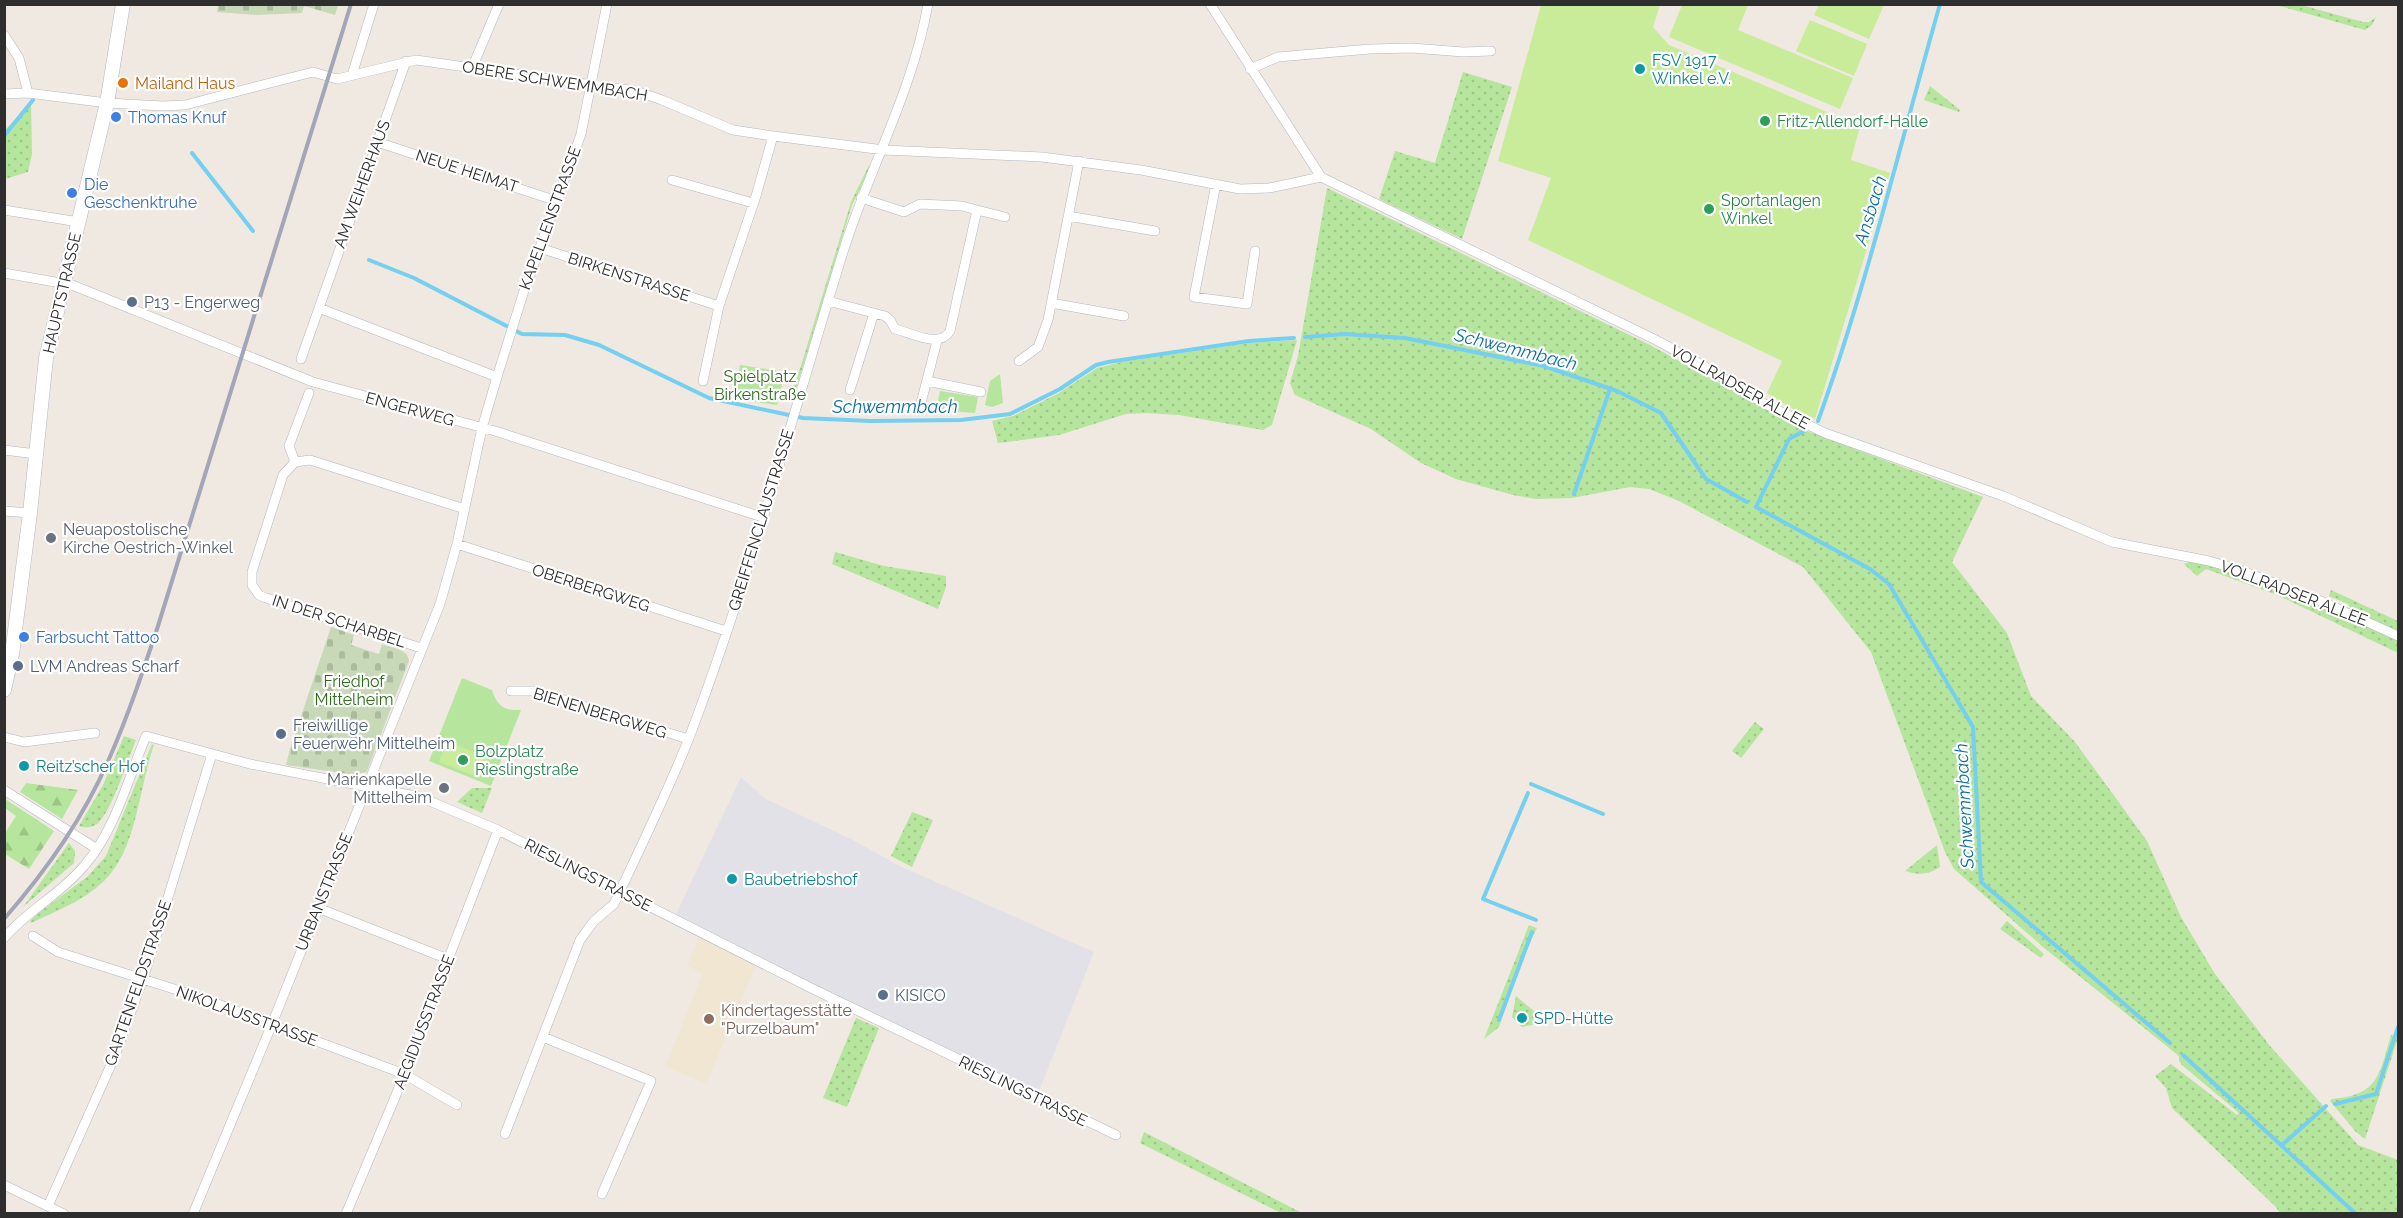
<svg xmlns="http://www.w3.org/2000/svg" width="2403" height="1218" viewBox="0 0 2403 1218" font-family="Raleway,sans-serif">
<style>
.industrial{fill:#e3e1e8}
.education{fill:#f0e6d1}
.grass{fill:url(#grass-dots)}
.forest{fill:url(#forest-firs)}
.cemetery{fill:url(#cemetery-stones)}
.park{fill:#b6e59e}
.pitch{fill:#c9ec9a}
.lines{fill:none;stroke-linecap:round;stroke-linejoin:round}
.stream{stroke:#75cff0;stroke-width:4}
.street-casing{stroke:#b4b7c1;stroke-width:10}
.secondary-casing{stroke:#b4b7c1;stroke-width:15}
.street{stroke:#fff;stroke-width:9}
.secondary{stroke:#fff;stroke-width:14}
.rail{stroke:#a3a6b8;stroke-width:4}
.culture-dot{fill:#0f9aa8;stroke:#fff;stroke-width:2}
.food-dot{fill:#e8710a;stroke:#fff;stroke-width:2}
.shop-dot{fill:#3f7fe0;stroke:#fff;stroke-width:2}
.leisure-dot{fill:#2e9e5b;stroke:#fff;stroke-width:2}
.service-dot{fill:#5c6f8a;stroke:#fff;stroke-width:2}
.worship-dot{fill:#6b7280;stroke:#fff;stroke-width:2}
.education-dot{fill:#8d6e63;stroke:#fff;stroke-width:2}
.labels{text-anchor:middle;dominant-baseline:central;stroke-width:4.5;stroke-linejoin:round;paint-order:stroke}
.culture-label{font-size:16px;fill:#0d838f;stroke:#fff;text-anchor:start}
.street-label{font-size:16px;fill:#2e2e2e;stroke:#fff}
.food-label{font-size:16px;fill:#c56008;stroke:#fff;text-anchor:start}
.shop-label{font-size:16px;fill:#366cbe;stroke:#fff;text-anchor:start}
.leisure-label{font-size:16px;fill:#27864d;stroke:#fff;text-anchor:start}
.service-label{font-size:16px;fill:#4e5e75;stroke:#fff;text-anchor:start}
.park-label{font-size:16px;fill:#2c6e1b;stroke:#fff}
.worship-label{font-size:16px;fill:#5b616d;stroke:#fff;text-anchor:start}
.education-label{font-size:16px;fill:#785e54;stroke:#fff;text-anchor:start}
.water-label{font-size:18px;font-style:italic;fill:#0d6fa3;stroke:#fff}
</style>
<defs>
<pattern id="grass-dots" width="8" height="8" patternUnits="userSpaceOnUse" patternTransform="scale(1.5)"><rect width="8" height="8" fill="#b6e59e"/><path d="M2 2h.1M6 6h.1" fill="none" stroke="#9dc588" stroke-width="1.8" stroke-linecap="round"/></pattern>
<pattern id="forest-firs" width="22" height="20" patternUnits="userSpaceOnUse" patternTransform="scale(1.5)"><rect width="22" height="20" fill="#b6e59e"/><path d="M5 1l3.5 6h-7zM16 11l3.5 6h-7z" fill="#9dc588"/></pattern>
<pattern id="cemetery-stones" width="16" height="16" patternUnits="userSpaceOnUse" patternTransform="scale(1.5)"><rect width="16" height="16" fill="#c8d9b8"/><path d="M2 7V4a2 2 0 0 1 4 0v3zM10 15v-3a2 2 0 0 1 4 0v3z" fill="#acbb9e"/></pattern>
</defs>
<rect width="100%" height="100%" fill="#efe9e1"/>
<!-- industrial -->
<path class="industrial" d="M741,777L766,799L851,839L900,866L1094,952L1039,1091L699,938L676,914Z"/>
<!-- education -->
<path class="education" d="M699,938L756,965L706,1084L666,1066L703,973L687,966Z"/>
<!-- grass -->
<path class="grass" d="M2276,5H2301L2363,22H2369L2376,17L2372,25L2365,30Z
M1463,72L1512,87L1462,239L1379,199L1395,151L1435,163Z
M1930,86L1960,110L1959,112L1924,100Z
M31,103L32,154L28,172L5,179V130Z
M869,165L870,169L852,205L793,399L791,398L851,202Z
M1327,188L1650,345L1807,431L1983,497L1952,562L2007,633L2031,696L2075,742L2147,841L2181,917L2215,974L2270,1046L2358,1145L2398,1160V1213H2280L2275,1206L2172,1108L2166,1088L2155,1076L2171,1064L2237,1115L2239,1113L2182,1065L2179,1061V1056L2043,947L1954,869L1945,852L1871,652L1803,567L1679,501L1649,489L1630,487L1572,498L1536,499L1513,495L1456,479L1421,463L1371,429L1295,395L1290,383L1298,356Z
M1297,340L1272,425L1263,430L1179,415L1145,413L1126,414L1059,435L998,443L992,421L1013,416L1059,393L1097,368L1121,362L1249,343Z
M835,552L884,566L946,576V587L938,609L832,564Z
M2191,561C2263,580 2331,611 2398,641V653L2277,595L2206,569L2197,576L2184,564Z
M2331,590L2398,621V631L2352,610L2348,604L2329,596Z
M1755,722L1764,729L1741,758L1732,751Z
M124,736L136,740C128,759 111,813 97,824C91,828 85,828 79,826L103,785Z
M152,744L154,745C139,786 137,851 103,882C83,901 56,911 31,923L30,921L37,914L87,877L106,856Z
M472,788H492L482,813L457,802Z
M912,812L933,820L912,867L891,856Z
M69,843L75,851L74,863L23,907Z
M1937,845L1940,867C1928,875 1918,875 1905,871Z
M2007,921L2044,954L2041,958L2000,929Z
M1529,925L1537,928L1524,954L1499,1027L1484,1039Z
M1516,996L1547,1022L1522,1027L1512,1017Z
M856,1018L879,1028L847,1107L823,1098Z
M2391,1035L2398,1038L2365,1139L2356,1132L2330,1101L2332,1099C2379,1095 2379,1075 2391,1035Z
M1144,1132L1302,1213H1281L1140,1143Z"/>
<!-- forest -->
<path class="forest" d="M26,783L78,790L62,819L20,792Z
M5,799L54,831L29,869L5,854V833L16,816L5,808Z"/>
<!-- cemetery -->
<path class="cemetery" d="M218,4H338V5L335,15L304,6L302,13L256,15L217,12Z
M331,627L354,635L351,645L379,654L382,644C392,648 408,649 409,661L367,771L356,775L286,765L290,749Z"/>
<!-- park -->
<path class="park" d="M740,365L785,372L777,405L734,399Z
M1000,374L1003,403L992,407L985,405L990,381Z
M940,391L978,397L975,413L936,410Z
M462,678L492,690C497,706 504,711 521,710L491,786L429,761Z"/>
<!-- pitch -->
<path class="pitch" d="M1819,4H1884V5L1869,39L1814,15Z
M1541,5H1660L1653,27L1669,45L1860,126L1851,160L1890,173L1815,419L1791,408L1767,393L1782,361L1528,240L1551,178L1498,161Z
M1682,5H1748L1738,30L1853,78L1840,109L1669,37Z
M1810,20L1867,44L1854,76L1796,51Z
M447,741L488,758L480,778L439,762Z"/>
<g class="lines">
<!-- stream -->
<path class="stream" d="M4,136L33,100
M192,153L253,231
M369,260L414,278L522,334L565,335L599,345L709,398L803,418L870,421L961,420L1010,414L1060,389L1096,365L1108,362L1249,341L1294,338
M1305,337L1345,334L1405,338L1544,366L1617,391L1661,413L1706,479L1747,502
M1818,421C1867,285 1900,144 1940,4
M1804,431L1789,439L1756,507L1870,569L1889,584L1973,727L1981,882L2170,1043
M1574,494L1610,389
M1531,784L1603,814
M1528,793L1483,899L1536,920
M1499,1020L1532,932
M2183,1055L2356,1214
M2335,1104L2376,1094L2398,1027
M2282,1145L2326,1106"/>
<defs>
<path id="street" d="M1210,4L1321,177L1656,340L1702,365L1763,403L1825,433L2003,496L2112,542L2209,561L2240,570L2323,602L2398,636
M4,35L19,58L28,93
M406,61L319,308L497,377
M472,68L499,4
M1250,69L1278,57L1370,49L1412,48L1463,52L1491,51
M352,75L374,4
M4,94L28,93L107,103L163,106L185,105L313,72L337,79L416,60L636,91L662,100L733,130L773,136L884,150L1042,157L1141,170L1240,189L1269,188L1321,177
M377,142L557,201
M672,180L753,203
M1216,184L1194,297L1247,304L1255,251
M4,210L79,222
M977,210L1005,217
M1068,216L1155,231
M540,248L719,306
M4,273L72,285L313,382L495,431L762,517
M828,301L885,316L890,320L895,329C912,333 939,349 950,331L977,210L962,206L920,204L904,212L861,198
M1051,303L1124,316
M301,359L319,308
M1019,361L1038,347L1048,320L1079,161
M703,381L719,306L756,196L773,136
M927,381L981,392
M850,390L874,313
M920,407L937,341
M4,450L36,454
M295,462L289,446L309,393
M4,511L30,513
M457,544L726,631
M421,648L266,598L259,595L252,585V572L283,475L295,462L310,460L465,509
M511,691H536L688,739
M4,737L24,742L95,733
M4,790L97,849
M318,908L448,959
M33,936L58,952L199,997L404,1074L457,1105
M4,938C28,910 62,893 84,866C115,831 128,779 146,736L250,764L420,797L498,830L811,988L1116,1135
M543,1037L651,1081L602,1194
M505,1134L580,940L594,921L614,904C639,850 667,794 689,738C750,578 793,412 844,249C870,167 913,90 928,4
M4,1185L64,1214
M48,1206L114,1058L143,979L212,754
M193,1214L272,1024L440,604L457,544L482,428L497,377L523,294L581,134L607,4
M346,1214L396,1095L498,830"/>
<path id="secondary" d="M4,690L12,654L30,513L46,358L107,103L123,4"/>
</defs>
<!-- street casing -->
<use href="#street" class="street-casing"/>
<!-- secondary casing -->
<use href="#secondary" class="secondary-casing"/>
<!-- street -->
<use href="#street" class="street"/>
<!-- secondary -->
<use href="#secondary" class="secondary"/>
<!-- rail -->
<path class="rail" d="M4,919C46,871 84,817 109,759C128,716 143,671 158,626L351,4"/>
</g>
<!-- markers -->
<g class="culture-dot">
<circle cx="1640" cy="69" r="6"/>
<circle cx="24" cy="766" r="6"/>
<circle cx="732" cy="879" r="6"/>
<circle cx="1522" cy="1018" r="6"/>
</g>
<circle class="food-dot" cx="123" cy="83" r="6"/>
<g class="shop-dot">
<circle cx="116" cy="117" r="6"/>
<circle cx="72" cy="193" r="6"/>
<circle cx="24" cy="637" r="6"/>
</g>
<g class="leisure-dot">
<circle cx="1765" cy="121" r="6"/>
<circle cx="1709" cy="209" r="6"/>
<circle cx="463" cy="760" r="6"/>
</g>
<g class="service-dot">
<circle cx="132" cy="302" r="6"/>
<circle cx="18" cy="666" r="6"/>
<circle cx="281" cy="734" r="6"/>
<circle cx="883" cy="995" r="6"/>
</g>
<g class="worship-dot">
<circle cx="51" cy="538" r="6"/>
<circle cx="444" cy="788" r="6"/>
</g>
<circle class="education-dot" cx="709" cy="1019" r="6"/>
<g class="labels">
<!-- culture labels -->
<g class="culture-label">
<text x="1652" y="60">FSV 1917<tspan x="1652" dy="18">Winkel e.V.</tspan></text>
<text x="36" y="766">Reitz’scher Hof</text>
<text x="744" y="879">Baubetriebshof</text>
<text x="1534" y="1018">SPD-Hütte</text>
</g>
<!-- street labels -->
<g class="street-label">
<text transform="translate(555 81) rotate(9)">OBERE SCHWEMMBACH</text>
<text transform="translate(467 171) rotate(18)">NEUE HEIMAT</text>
<text transform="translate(362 184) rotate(-70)">AM WEIHERHAUS</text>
<text transform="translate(550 218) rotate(-70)">KAPELLENSTRASSE</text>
<text transform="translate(629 277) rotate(18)">BIRKENSTRASSE</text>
<text transform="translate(62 293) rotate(-77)">HAUPTSTRASSE</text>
<text transform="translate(1740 387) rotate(29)">VOLLRADSER ALLEE</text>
<text transform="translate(410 409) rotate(15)">ENGERWEG</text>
<text transform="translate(761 520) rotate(-73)">GREIFFENCLAUSTRASSE</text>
<text transform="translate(591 588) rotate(18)">OBERBERGWEG</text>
<text transform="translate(2294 593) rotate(21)">VOLLRADSER ALLEE</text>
<text transform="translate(339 621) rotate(18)">IN DER SCHARBEL</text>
<text transform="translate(600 713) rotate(17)">BIENENBERGWEG</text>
<text transform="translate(588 875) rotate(27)">RIESLINGSTRASSE</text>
<text transform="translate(324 892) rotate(-68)">URBANSTRASSE</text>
<text transform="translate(138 983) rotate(-71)">GARTENFELDSTRASSE</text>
<text transform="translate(247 1016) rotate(20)">NIKOLAUSSTRASSE</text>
<text transform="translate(424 1022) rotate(-69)">AEGIDIUSSTRASSE</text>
<text transform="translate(1023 1091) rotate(26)">RIESLINGSTRASSE</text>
</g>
<!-- food labels -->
<g class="food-label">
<text x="135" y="83">Mailand Haus</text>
</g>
<!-- shop labels -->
<g class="shop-label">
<text x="128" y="117">Thomas Knuf</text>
<text x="84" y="184">Die<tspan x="84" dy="18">Geschenktruhe</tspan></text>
<text x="36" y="637">Farbsucht Tattoo</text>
</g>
<!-- leisure labels -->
<g class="leisure-label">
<text x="1777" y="121">Fritz-Allendorf-Halle</text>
<text x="1721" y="200">Sportanlagen<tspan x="1721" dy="18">Winkel</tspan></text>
<text x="475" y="751">Bolzplatz<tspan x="475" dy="18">Rieslingstraße</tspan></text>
</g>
<!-- service labels -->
<g class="service-label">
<text x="144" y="302">P13 - Engerweg</text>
<text x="30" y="666">LVM Andreas Scharf</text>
<text x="293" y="725">Freiwillige<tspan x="293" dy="18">Feuerwehr Mittelheim</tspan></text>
<text x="895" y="995">KISICO</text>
</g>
<!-- park labels -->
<g class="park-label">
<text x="760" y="376">Spielplatz<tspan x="760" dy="18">Birkenstraße</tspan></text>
<text x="354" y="681">Friedhof<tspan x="354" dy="18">Mittelheim</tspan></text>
</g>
<!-- worship labels -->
<g class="worship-label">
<text x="63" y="529">Neuapostolische<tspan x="63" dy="18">Kirche Oestrich-Winkel</tspan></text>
<text x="432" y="779" text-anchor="end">Marienkapelle<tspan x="432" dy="18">Mittelheim</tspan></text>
</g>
<!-- education labels -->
<g class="education-label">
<text x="721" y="1010">Kindertagesstätte<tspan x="721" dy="18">"Purzelbaum"</tspan></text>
</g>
<!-- water labels -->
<g class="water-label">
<text transform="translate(1870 210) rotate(-73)">Ansbach</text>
<text transform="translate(1516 349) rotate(14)">Schwemmbach</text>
<text x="895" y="406">Schwemmbach</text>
<text transform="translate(1964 806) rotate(-93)">Schwemmbach</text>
</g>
</g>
<!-- border -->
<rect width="2403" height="1218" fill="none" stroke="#2e2e2e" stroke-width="12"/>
</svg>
